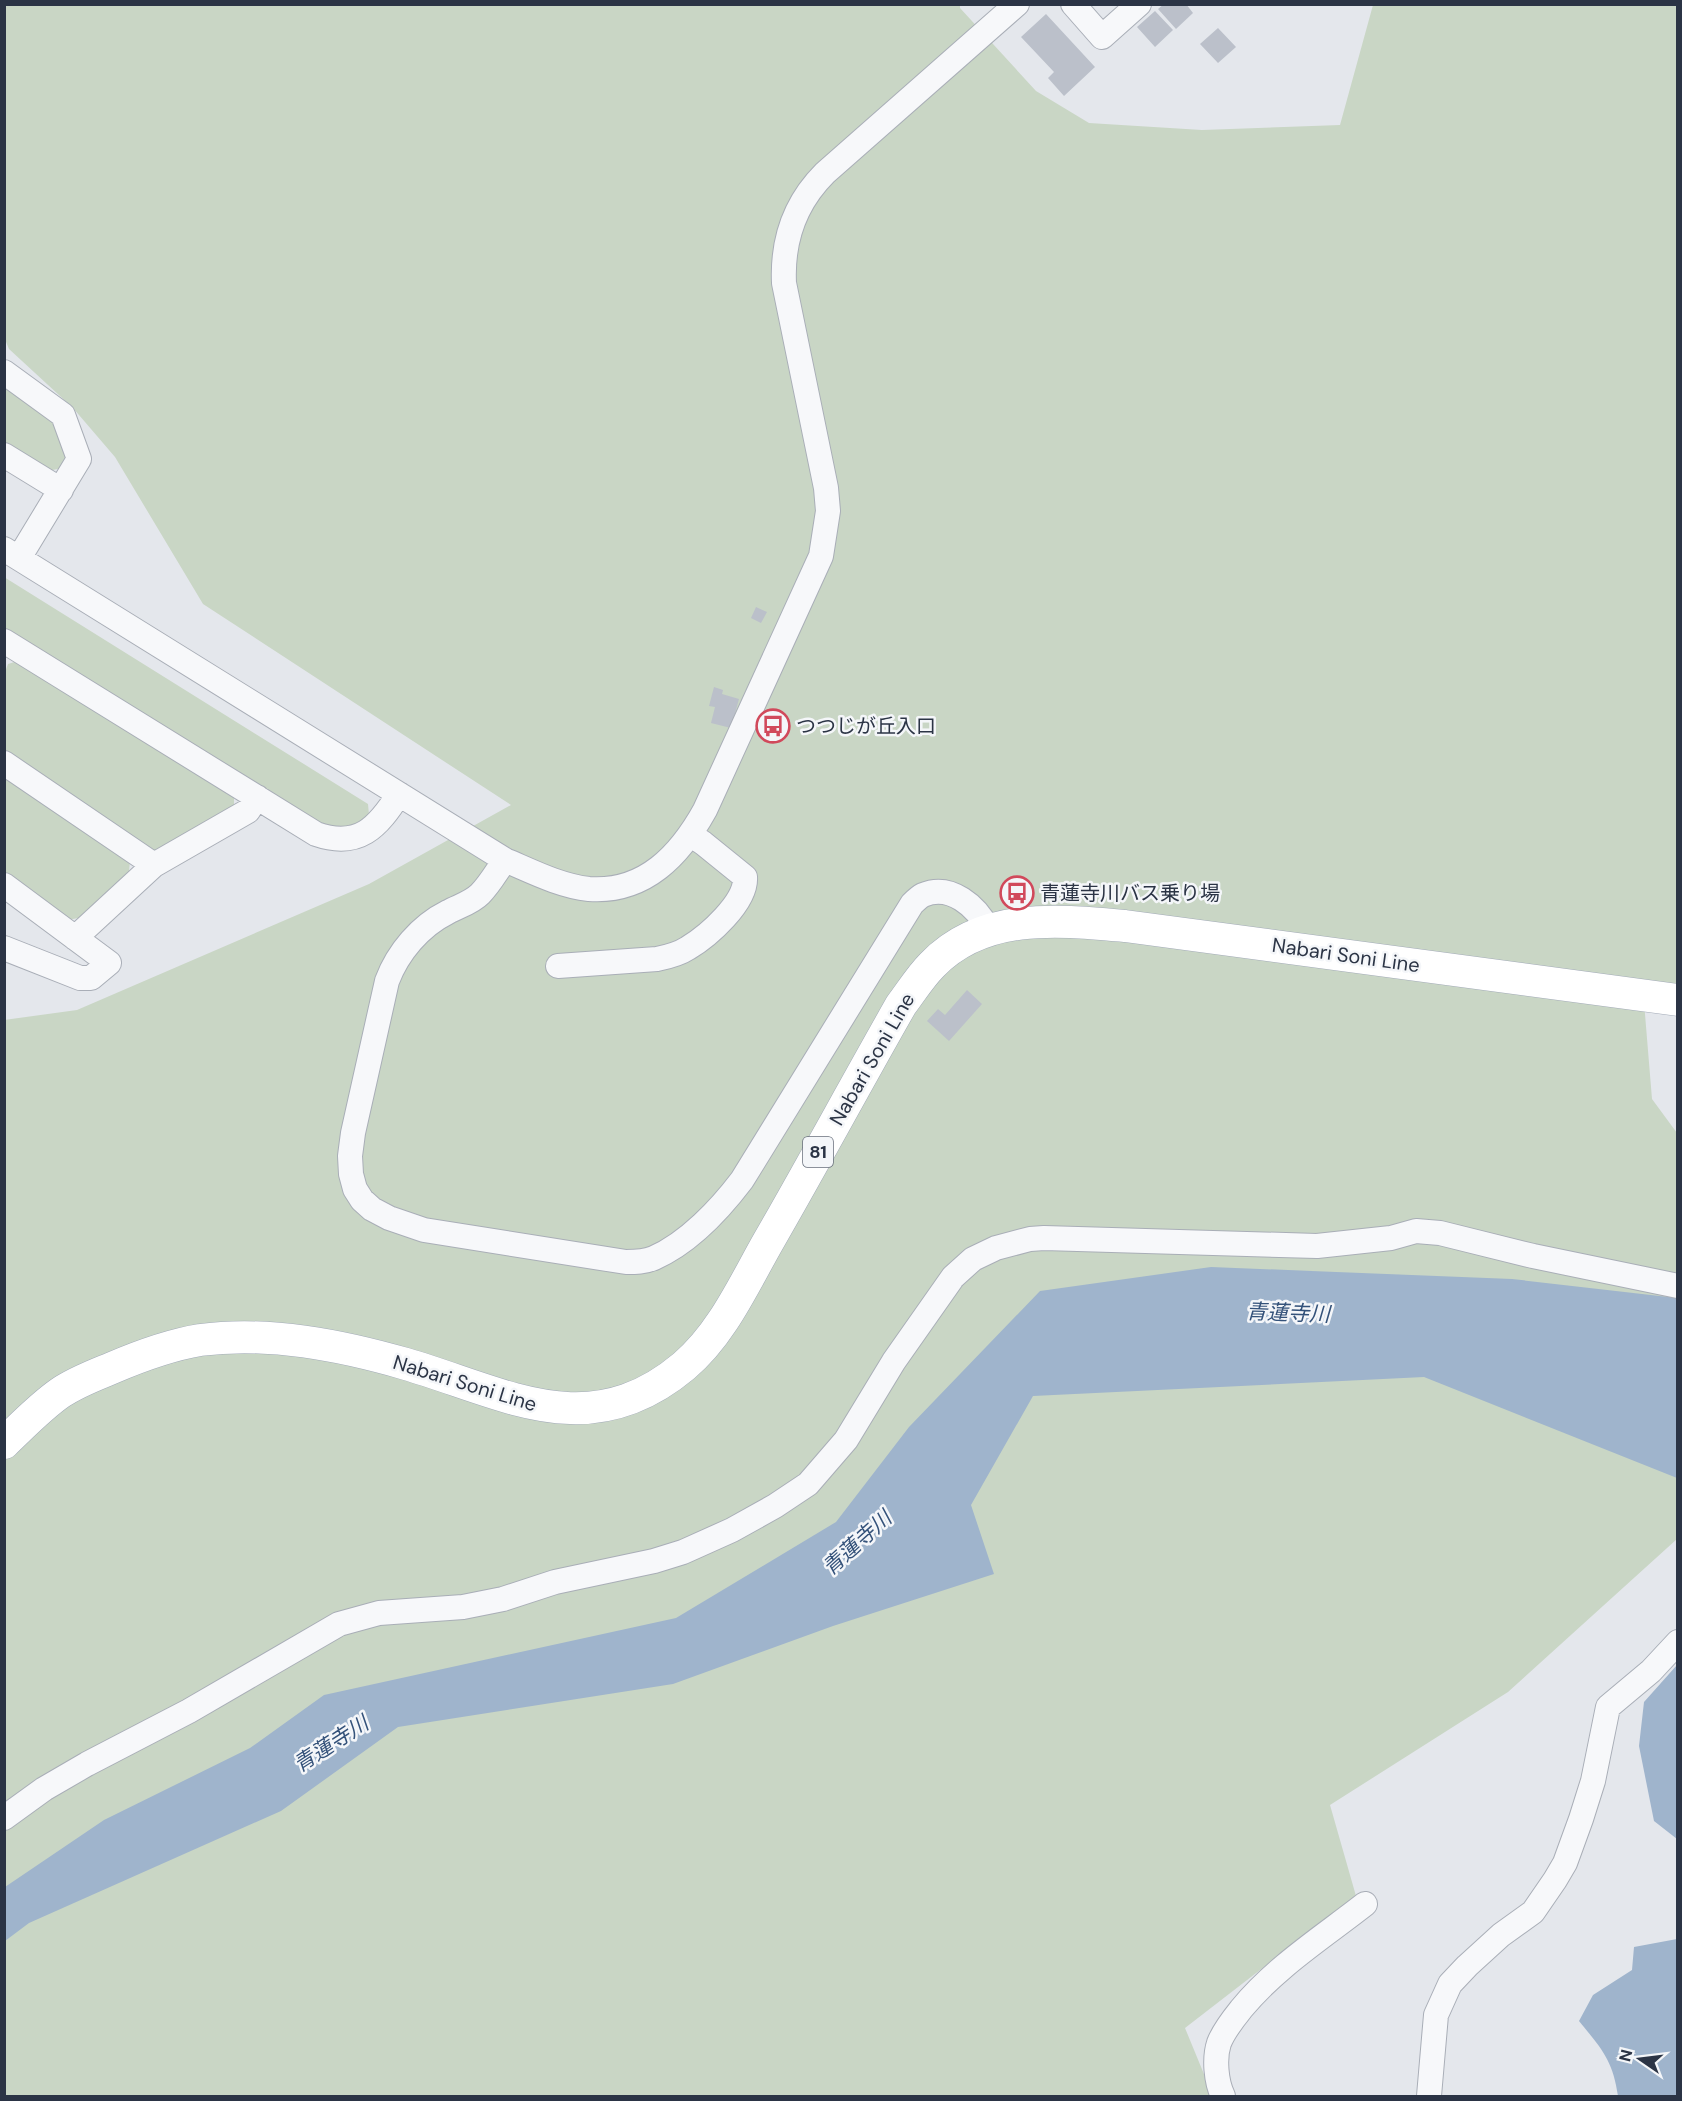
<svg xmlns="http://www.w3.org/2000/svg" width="1682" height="2101" viewBox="0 0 1682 2101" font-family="'DM Sans','Noto Sans JP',sans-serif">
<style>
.green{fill:#c9d6c5}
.water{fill:#9fb4cc}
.building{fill:#bbc0ca}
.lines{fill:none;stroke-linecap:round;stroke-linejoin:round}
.minor-casing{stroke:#a9aeb7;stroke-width:26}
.major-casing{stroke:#a3abb8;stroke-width:33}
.minor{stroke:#f7f8fa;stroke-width:24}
.major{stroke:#fff;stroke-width:32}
.labels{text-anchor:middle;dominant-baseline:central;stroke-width:5;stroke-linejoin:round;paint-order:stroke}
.shield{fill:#f4f6f9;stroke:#676e7b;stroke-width:1.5}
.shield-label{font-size:18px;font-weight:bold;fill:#2b3445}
.poi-label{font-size:20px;fill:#2b3445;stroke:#f4f6f9;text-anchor:start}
.street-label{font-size:20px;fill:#2b3445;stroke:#f4f6f9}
.water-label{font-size:21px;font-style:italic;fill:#34527a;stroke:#f4f6f9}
</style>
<rect width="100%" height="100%" fill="#e4e7ec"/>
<!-- green -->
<path class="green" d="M5,5H960V8L1036,91L1089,123L1202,130L1340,125L1373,5H1677L1678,994L1644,1002L1652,1099L1677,1133V1539L1508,1692L1330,1805L1356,1896L1185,2028L1213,2096H5L4,1020L77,1010L369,884L511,805L203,604L115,457L73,408L9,349L4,337Z
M4,384L49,416L59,430L67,460L63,468L47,471L5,445Z
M4,577L368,804L369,815C358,829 340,828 323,827L5,631Z
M21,660L234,793V808L162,850L148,851L5,752V672L8,664Z
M5,772L130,860L129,872L83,917L68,920L5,873Z"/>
<!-- water -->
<path class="water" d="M1211,1267L1512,1279L1677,1298V1478L1424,1377L1033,1396L971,1505L994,1574L833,1626L673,1684L398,1727L281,1811L29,1923L5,1941V1887L104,1820L250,1748L324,1695L676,1618L836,1522L909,1427L1040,1291Z
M1677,1665V1839L1654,1821L1639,1746L1644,1702Z
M1677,1939V2096H1618C1613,2060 1601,2048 1579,2021L1593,1995L1632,1970L1634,1947Z"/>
<!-- building -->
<path class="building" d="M1164,4H1186L1193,13L1176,29L1158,9Z
M1155,11L1173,30L1155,47L1137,27Z
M1046,14L1095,67L1064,96L1048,78L1054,72L1021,37Z
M1218,28L1236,47L1218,63L1200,44Z
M756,607L767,612L761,623L751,618Z
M714,687L723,690L722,694L739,699L731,728L711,723L715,707L709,706Z
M967,990L982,1004L949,1041L927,1021L938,1009L945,1015Z"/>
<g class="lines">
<defs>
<path id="minor" d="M1073,4L1102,37L1139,4
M4,372L63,415L79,459L19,558
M4,455L61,490
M4,549L505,860C531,871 560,886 589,889C645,893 680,855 705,810L821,556L828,511L826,488L784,283C782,240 795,203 825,173L1017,4
M4,641L316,834C359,849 378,827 399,794
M4,763L154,865
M505,860C497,871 490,884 480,894C471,903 459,906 448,912C420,926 398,952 387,981L353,1133L350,1156L351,1174L355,1189L362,1200L372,1209L389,1218L424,1230L626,1262C635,1262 645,1262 654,1258C688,1243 720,1209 742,1180L912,904C915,901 919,897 923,895C951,883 977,907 988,929
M4,885L109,963L91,978H80L4,948
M75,938L154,865L248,811L257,797
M558,966L657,959C667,957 679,954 688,948C708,936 747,902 745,877L703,843L691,835
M4,1818L44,1789L87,1764L189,1711L339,1624L379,1613L463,1607L503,1599L555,1582L654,1561L683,1552L732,1530L775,1506L808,1484L846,1440L894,1361L953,1277L973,1259L996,1248L1030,1239L1044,1238L1317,1246L1391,1238L1416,1231L1440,1233L1533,1256L1678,1286
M1223,2096C1216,2082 1214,2058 1219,2043C1224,2030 1234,2018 1242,2008C1277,1966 1323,1937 1365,1904
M1429,2096L1436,2015L1450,1984L1467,1966L1501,1935L1533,1912L1555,1880L1565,1863L1581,1819L1593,1781L1608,1707L1651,1671L1678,1642"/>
<path id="major" d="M4,1443C22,1426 40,1407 60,1393C76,1382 95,1375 112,1368C140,1356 170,1345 200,1340C269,1331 340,1345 406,1364C505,1393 589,1446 684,1366C722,1334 744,1284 768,1242C813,1164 856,1084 901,1005C911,992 920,977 932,965C983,912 1058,920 1125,926L1678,1000"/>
</defs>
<!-- minor casing -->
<use href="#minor" class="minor-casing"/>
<!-- major casing -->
<use href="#major" class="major-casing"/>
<!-- minor -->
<use href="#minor" class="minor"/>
<!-- major -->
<use href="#major" class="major"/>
</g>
<!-- icons -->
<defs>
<symbol id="bus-ring" viewBox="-11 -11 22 22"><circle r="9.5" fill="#f4f6f9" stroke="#d1495b" stroke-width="1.5"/><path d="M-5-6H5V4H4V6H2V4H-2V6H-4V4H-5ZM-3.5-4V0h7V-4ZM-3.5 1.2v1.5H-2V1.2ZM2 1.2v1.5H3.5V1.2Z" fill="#d1495b"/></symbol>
</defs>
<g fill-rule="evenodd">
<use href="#bus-ring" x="754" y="707" width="38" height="38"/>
<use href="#bus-ring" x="998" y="874" width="38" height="38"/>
</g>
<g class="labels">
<!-- shield labels -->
<rect class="shield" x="803" y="1137" width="30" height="30" rx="4.5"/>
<g class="shield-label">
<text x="818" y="1152">81</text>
</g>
<!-- poi labels -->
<g class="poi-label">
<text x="796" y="726">つつじが丘入口</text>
<text x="1040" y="893">青蓮寺川バス乗り場</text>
</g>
<!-- street labels -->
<g class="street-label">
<text transform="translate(1346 955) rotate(8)">Nabari Soni Line</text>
<text transform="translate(872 1059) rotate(-60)">Nabari Soni Line</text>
<text transform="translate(465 1383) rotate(17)">Nabari Soni Line</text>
</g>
<!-- water labels -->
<g class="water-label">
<text transform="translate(1288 1313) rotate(2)">青蓮寺川</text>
<text transform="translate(857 1543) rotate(-42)">青蓮寺川</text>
<text transform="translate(331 1744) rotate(-33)">青蓮寺川</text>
</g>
</g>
<!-- border -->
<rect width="1682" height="2101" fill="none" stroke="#2b3445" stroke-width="12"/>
<!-- north arrow -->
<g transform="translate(1640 2059) rotate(284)" stroke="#f4f6f9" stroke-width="4.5" paint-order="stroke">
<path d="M0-4.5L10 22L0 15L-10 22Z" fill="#2b3445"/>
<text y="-9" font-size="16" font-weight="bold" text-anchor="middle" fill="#2b3445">N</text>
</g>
</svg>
